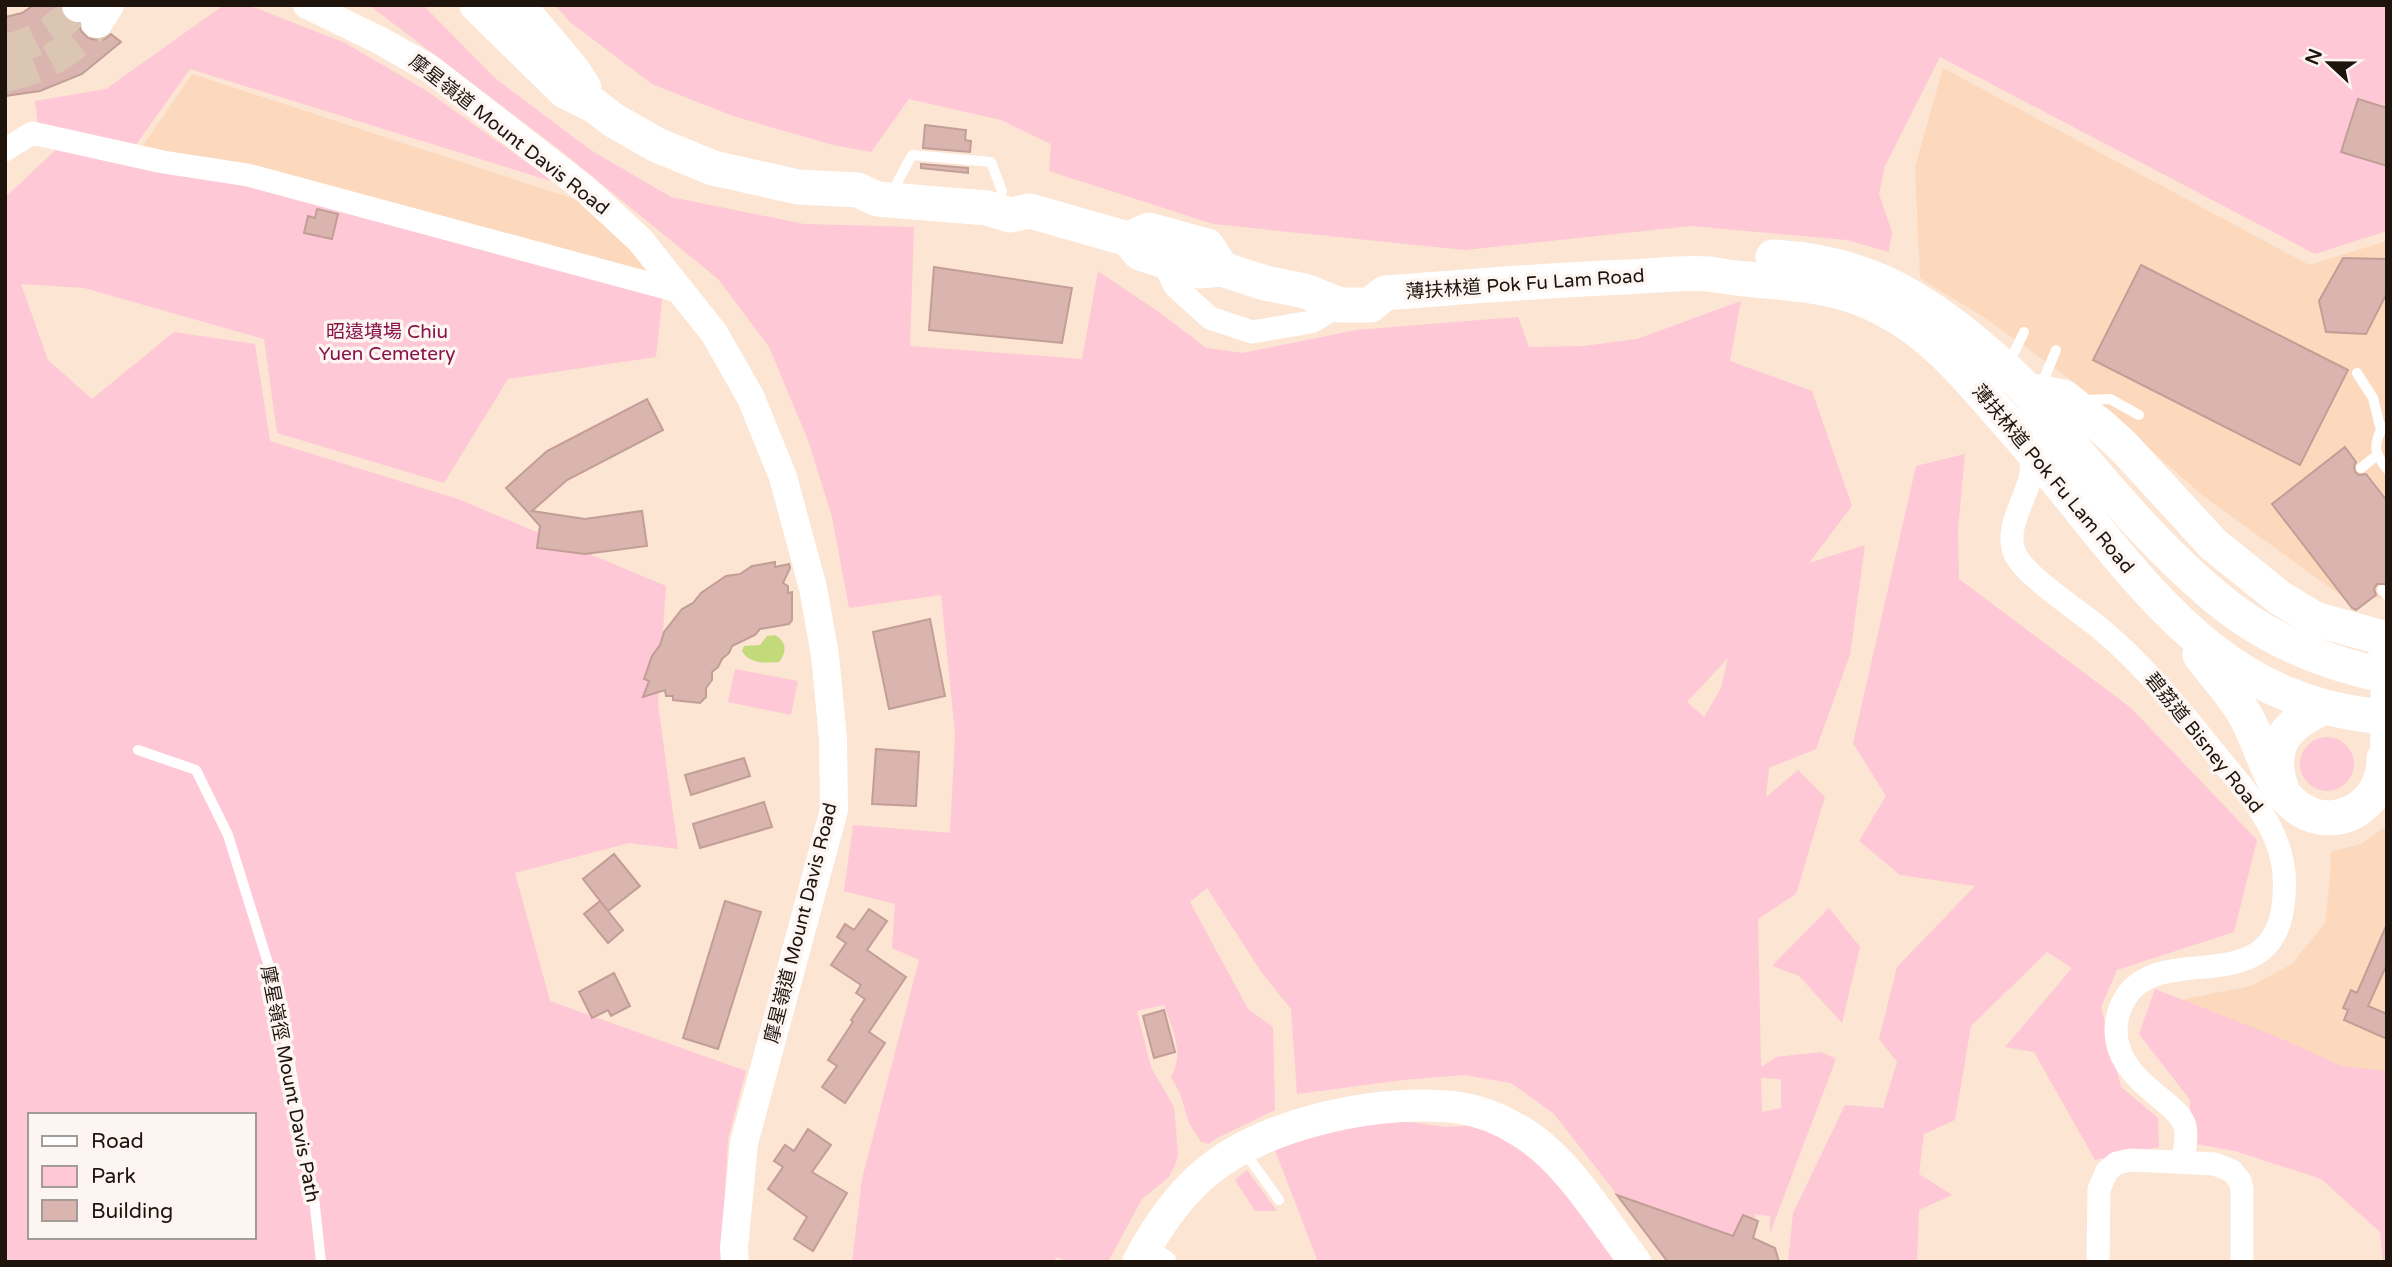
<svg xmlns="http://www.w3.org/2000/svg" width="2392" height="1267" viewBox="0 0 2392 1267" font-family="'Varela Round','Noto Sans TC',sans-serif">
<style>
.built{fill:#fcd8bc}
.green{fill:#fec8d7;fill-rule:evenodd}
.water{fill:#c3da7a}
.building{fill:#dab4ae;stroke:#c29e97;stroke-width:2}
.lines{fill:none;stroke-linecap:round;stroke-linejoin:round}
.secondary-tunnel{stroke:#dbc6b4;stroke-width:32;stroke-dasharray:32 16;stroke-linecap:butt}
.service{stroke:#fff;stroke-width:10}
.minor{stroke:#fff;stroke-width:23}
.tertiary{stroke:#fff;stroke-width:28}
.secondary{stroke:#fff;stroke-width:32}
.primary{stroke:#fff;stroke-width:35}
.labels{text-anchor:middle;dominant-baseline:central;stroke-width:7;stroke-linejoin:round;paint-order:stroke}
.street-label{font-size:19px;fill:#1e140c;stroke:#fcf5f1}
.park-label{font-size:19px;fill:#871349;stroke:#fcf5f1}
</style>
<rect width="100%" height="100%" fill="#fce5d2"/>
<!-- built -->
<path class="built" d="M1943,68L2309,265L2387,241V598L2343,597L2202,495L2073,381L1985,318L1920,278L1915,167Z
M192,74L583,202L665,282L140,150Z
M2387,826V1118L2175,1001L2251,986L2292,964L2325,923L2330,879L2331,852L2361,844Z"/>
<!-- green -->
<path class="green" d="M224,5H248L345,43L427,91L554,182L190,69L133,149L38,125L35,101L106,89Z
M369,5H423L496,79L589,149L671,197L804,224L914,227L910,346L1082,359L1098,271L1163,315L1206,348L1243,353L1356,330L1518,317L1529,347L1583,346L1637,339L1741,301L1730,361L1812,391L1852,506L1809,563L1865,545L1850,655L1816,749L1769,768L1766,797L1798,770L1825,797L1796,894L1758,919L1761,1067L1776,1057L1821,1052L1836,1059L1770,1233V1216L1755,1214L1753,1238L1764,1262H1666L1612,1188L1554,1114L1511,1083L1464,1075L1403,1080L1297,1094L1291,1009L1262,973L1207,888L1190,902L1248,1009L1273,1027L1275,1110L1217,1138L1209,1144L1201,1142L1189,1123L1180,1093L1171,1077C1185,1052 1172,1029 1164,1005L1137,1011L1151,1067L1174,1107L1178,1153L1176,1163L1169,1177L1142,1199L1108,1262H1070L1056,1257L1054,1262H852L862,1179L919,960L892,948L895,904L844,891L853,825L950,833L955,734L941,595L849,608L832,517L808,440L769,347L718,279L560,150ZM1728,658L1721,688L1704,717L1687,702ZM1761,1078L1781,1079V1108L1762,1112Z
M555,5H2387V231L2315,254L1940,57L1885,166L1879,194L1892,232L1889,252L1847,240L1691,226L1465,250L1213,224L1049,171L1051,144L1001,120L909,99L871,152L833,145L733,116L652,84L570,22Z
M67,139L663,292L656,357L508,379L444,483L277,433L264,339L84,288L21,284L48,360L92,399L174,332L255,344L270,441L458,499L666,586L658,705L678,849L629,843L515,873L550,1001L746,1071L728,1139L721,1262H5V194H9ZM30,1115H254V1237H30Z
M1965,454L1958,529L1959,579L2131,708L2257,840L2234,932L2117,970L2101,1007L2121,1087L2158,1118L2159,1147L2095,1160L2034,1052L2005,1047L2072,968L2047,952L1971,1026L1955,1120L1924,1134L1919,1174L1952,1195L1919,1210L1917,1262H1788L1793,1213L1845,1105L1883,1108L1897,1062L1879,1039L1897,967L1975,886L1900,875L1859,841L1886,796L1853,743L1916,466Z
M735,669L798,681L791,715L728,702Z
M2300 764a27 27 0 1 1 54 0a27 27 0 1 1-54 0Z
M1829,908L1860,947L1842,1023L1799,976L1772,966Z
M2155,989L2275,1036L2342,1066L2387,1071V1262H2383L2380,1232L2321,1179L2235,1151L2190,1143V1100L2139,1034Z
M1395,1120L1445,1127L1470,1126L1505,1136L1553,1178L1619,1262H1318L1275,1150L1318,1131Z
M1247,1170L1277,1211H1255L1235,1180Z"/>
<!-- water -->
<path class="water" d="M775,635C787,642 787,652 779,662C765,663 749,664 742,651L744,646L760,645L767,636Z"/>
<!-- building -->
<path class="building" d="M34,5H60L65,18L73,23L79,24L81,31L88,38L97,40L105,39L111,34L121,42L82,74L40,91L5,96V17L22,13Z
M2358,99L2387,108V166L2341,152Z
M925,125L966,130L965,140L971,141L970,152L923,148Z
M921,164L968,168V173L921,168Z
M317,209L338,214L332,239L304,233L308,216L315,218Z
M2343,258L2387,259V293L2366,334L2326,332L2319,301Z
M2141,265L2348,370L2300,465L2093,360Z
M934,267L1072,288L1062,343L929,330Z
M647,399L663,430L567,480L532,511L585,519L642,511L647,546L585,554L537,548L540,526L506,488L547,451Z
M2345,447L2356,462L2354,466L2355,472L2359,475L2366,474L2387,501V584H2377L2374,589L2376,595L2356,610L2352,608L2272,504Z
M775,562V567L789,564L790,568L783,583L788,586V593L792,592V620L789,624L760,629L755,635L732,646L729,653L722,659L718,667L712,672V680L706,688V697L700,703L673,700V696H666L665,690L643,697L649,681L644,679L652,656L660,645L664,632L682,609L693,603L701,593L726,576L740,574L752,566Z
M930,619L945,696L889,709L873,632Z
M876,749L919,752L916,806L872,804Z
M744,758L750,776L691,795L685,775Z
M764,802L772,827L700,848L693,824Z
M614,854L640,886L608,911L583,879Z
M600,901L623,930L608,943L584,914Z
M725,901L761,912L718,1049L683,1038Z
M869,909L887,921L867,950L906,977L869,1032L885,1043L845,1103L822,1087L837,1066L828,1060L853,1022L851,1020L865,999L856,993L861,985L831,965L846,943L837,937L845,924L854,930Z
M2387,924V964L2368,1006L2387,1014V1039L2344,1020L2348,1010L2343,1008L2351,990L2357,993Z
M614,973L630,1006L611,1016L608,1010L592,1018L579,992Z
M1164,1010L1175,1052L1154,1058L1143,1016Z
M808,1129L831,1145L812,1172L847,1193L813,1251L794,1239L807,1217L768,1189L783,1167L774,1161L785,1145L794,1151Z
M1617,1195L1733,1236L1743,1215L1758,1221L1753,1238L1775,1248L1779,1262H1668Z"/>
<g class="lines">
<!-- secondary-tunnel -->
<path class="secondary-tunnel" d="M5,50C35,44 59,29 78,6
M5,76C43,68 72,51 97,22"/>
<!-- service -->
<path class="service" d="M898,181L912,155L991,162L1002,191
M2009,363L2024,332
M2357,373L2373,398L2381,430L2387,427
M2041,386L2056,350
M2084,404L2087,400L2110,399L2139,415
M2387,429L2381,430C2373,447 2375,454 2387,469
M2361,468L2376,456
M2382,590L2387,595
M138,750L196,770L228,835L277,992L314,1198L321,1262
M1243,1150L1279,1200"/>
<!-- minor -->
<path class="minor" d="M5,150L32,133L163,162L248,175L681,292
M1162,260L1175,286L1210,318L1252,332L1311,322L1340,305
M2030,447C2031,457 2033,467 2030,478C2025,501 2004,529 2015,554C2025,576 2081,612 2102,630C2146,667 2183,713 2219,758C2244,789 2274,820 2282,860C2286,878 2285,895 2282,913C2263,1006 2141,931 2118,1015C2108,1056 2137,1079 2165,1102C2172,1108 2182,1116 2185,1126C2188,1137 2184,1151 2183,1162
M1145,1249L1165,1262
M2098,1262L2099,1189L2107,1171L2117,1163L2131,1160L2215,1164L2232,1171L2240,1181L2242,1189V1262"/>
<!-- tertiary -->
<path class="tertiary" d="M307,5L379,40L429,68L585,189L640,240L714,333L751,398L783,477L813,588L825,655L833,739L834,810L744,1143L734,1248L735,1262
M2381,638L2385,672L2384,758L2387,759"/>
<!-- secondary -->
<path class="secondary" d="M78,6L79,5
M97,22L108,5
M1138,1262C1156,1228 1179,1194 1209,1170C1267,1122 1386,1097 1461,1108C1481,1111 1502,1120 1520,1131C1566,1158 1602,1219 1635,1262"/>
<!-- primary -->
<path class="primary" d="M477,5L565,91L595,106L613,120L657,145L713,168L798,187L858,190L877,199L987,208L1010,215L1030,211L1128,239L1140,253L1162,260L1199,271L1222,269L1265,283L1305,291L1340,305H1370L1385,293C1465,287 1545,280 1626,277C1653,276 1681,272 1708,274C1718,275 1727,277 1737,278C1789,284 1832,283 1880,307C1927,330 1960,368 1994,407C2024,441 2053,475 2081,510C2166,616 2242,707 2387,717
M518,5L573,71L584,88
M1128,239L1149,230L1207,246L1222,269
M1773,257C1855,261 1911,290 1973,341C1991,356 2008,370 2024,387C2034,398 2043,412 2053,424C2106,487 2163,556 2228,607C2276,644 2329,664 2387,676
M2026,390L2063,397L2101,426L2124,447L2213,544L2280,598L2315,619L2387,639
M2200,655C2215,675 2233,694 2245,715C2263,746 2267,785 2298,808C2338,835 2385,803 2384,758
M2281,787C2267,746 2287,723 2323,708"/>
</g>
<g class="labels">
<!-- street labels -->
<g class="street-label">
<text transform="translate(509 135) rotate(38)">摩星嶺道 Mount Davis Road</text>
<text transform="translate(1525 284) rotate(-4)">薄扶林道 Pok Fu Lam Road</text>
<text transform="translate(2053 479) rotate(50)">薄扶林道 Pok Fu Lam Road</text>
<text transform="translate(2204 743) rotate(51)">碧荔道 Bisney Road</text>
<text transform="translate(801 923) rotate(-76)">摩星嶺道 Mount Davis Road</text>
<text transform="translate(290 1084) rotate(79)">摩星嶺徑 Mount Davis Path</text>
</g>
<!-- park labels -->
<g class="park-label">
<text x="387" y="332">昭遠墳場 Chiu<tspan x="387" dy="22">Yuen Cemetery</tspan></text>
</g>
</g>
<!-- border -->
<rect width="2392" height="1267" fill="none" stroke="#1e140c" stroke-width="14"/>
<!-- legend -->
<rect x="28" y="1113" width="228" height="126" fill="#fcf5f1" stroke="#a39b95" stroke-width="2"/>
<rect x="42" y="1136" width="35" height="10" fill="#ffffff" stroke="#a39b95" stroke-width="2"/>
<text x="91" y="1148" font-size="21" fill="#1e140c">Road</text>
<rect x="42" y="1166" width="35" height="21" fill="#fec8d7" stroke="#a39b95" stroke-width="2"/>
<text x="91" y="1183" font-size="21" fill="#1e140c">Park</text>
<rect x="42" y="1200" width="35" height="21" fill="#dab4ae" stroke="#a39b95" stroke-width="2"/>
<text x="91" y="1218" font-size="21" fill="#1e140c">Building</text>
<!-- north arrow -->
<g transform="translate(2329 63) rotate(292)" stroke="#fcf5f1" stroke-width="5" paint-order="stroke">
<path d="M0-5L12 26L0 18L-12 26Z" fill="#1e140c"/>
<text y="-10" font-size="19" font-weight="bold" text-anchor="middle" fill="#1e140c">N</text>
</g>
</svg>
